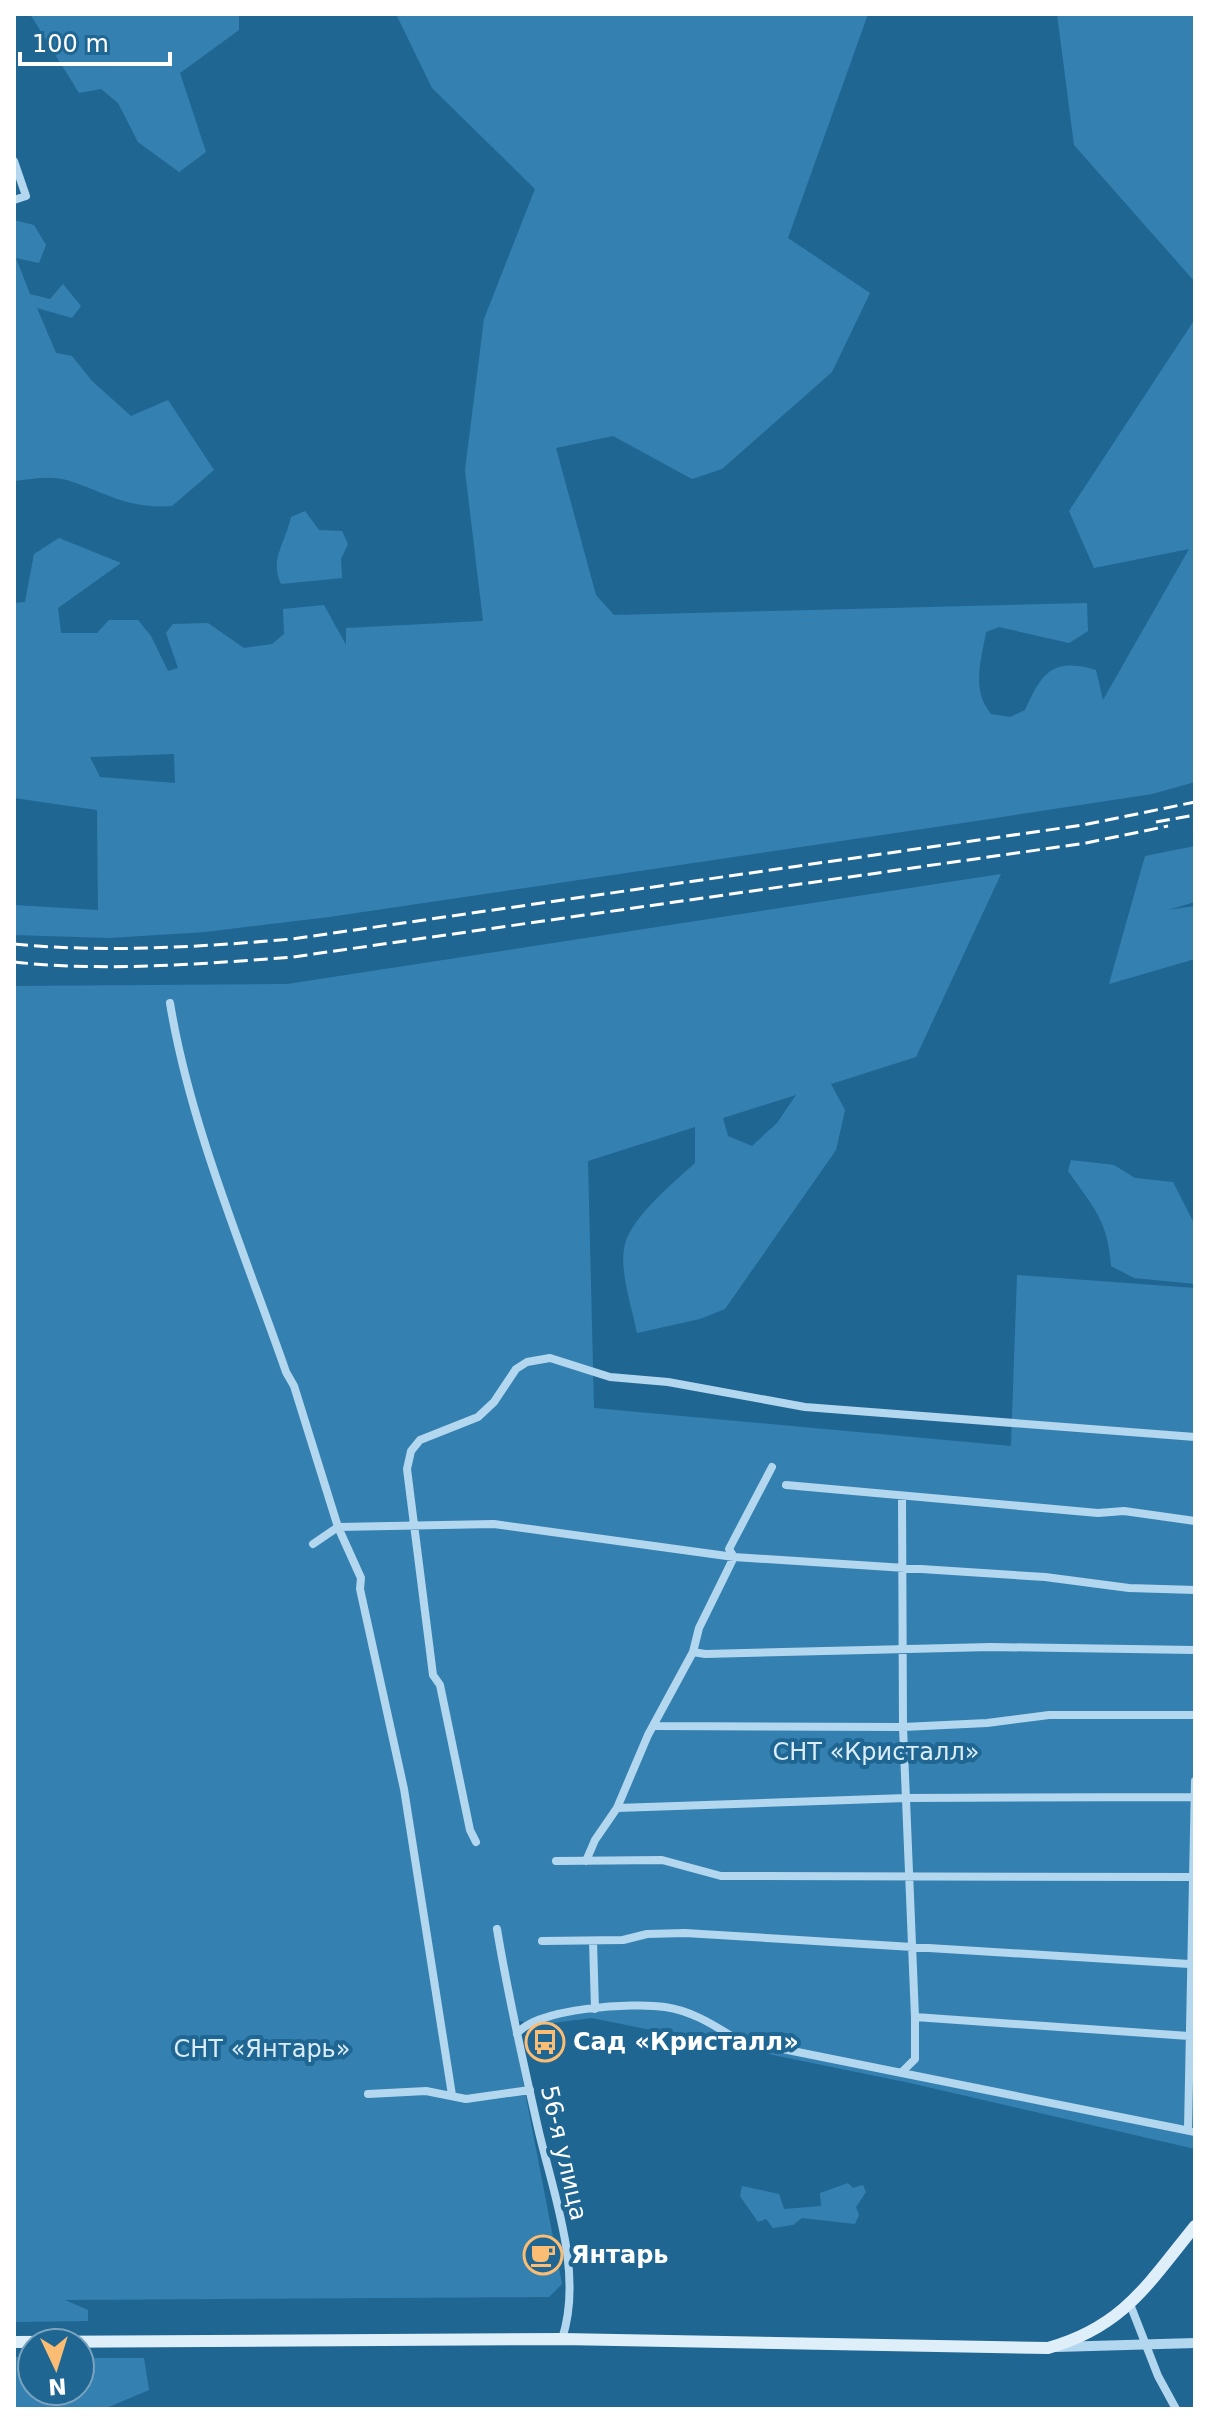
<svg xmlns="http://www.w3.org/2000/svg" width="1209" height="2423" viewBox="0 0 1209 2423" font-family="'DejaVu Sans',sans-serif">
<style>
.green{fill:#3481b1;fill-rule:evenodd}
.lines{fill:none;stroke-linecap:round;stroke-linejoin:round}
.minor{stroke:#b3d7ee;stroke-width:8}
.tertiary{stroke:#b3d7ee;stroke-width:10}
.secondary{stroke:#dfeffa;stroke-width:12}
.rail{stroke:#fff;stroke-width:3;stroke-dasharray:14 6;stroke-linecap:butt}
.labels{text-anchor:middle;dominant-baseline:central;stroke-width:8;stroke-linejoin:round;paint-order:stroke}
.park-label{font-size:24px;fill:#d9edfa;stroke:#206693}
.poi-label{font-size:24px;font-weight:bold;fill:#fff;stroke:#206693;text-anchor:start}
.street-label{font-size:24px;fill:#fff;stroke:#206693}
</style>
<rect width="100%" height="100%" fill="#206693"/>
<!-- green -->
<path class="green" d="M30,14H239V30L180,73L206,152L179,172L138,142L118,103L101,89L79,93Z
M396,14H868L788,238L870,293L832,372L722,469L692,479L613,436L556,448L596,595L614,615L1087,603L1088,631L1069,643L999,627L986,632C981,661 971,690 991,714L1010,717L1025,710C1042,673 1052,657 1096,670L1103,700L1189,549L1094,568L1069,511L1195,319V782L1152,794L976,821L329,917L205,932L109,938L14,935V905L98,910L97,810L14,798V603L25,602L34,554L59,538L121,563L58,608L61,633H97L109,620H138L151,636L168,671L178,668L166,633L173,624L208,623L244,648L272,644L284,634L283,609L324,605L346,645V628L483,621L465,470L484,319L535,189L432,88ZM174,754L175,783L100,777L90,757Z
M1057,14H1195V282L1074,145Z
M14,220L34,225L46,245L39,263L16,258L30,294L50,299L63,284L81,306L72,318L37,308L56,353L72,356L92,381L131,416L168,400L214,470L172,506C128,509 109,494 70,481C52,475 32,479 14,481Z
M305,511L319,530L342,531L348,544L341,559L342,578L281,584C269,559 286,542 291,517Z
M1195,846V902L1168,910L1195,906V959L1109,984L1145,856Z
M1001,874L916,1057L831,1084L845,1110L836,1150L725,1309L700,1319L637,1333C632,1306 616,1264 627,1238C639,1211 674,1182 695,1163V1127L588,1161L594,1408L1011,1446L1017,1275L1195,1288V2149L910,2083L592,2018L537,2025L511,2019L562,2284L549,2297L65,2300L88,2310V2321L14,2322V986L287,984ZM796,1095L777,1123L752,1146L728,1136L723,1118Z
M1071,1160L1114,1165L1135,1178L1173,1182L1195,1225V1284L1134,1278L1111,1266C1108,1220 1093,1207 1068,1171Z
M848,2183L853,2188L863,2185L866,2192L856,2207L859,2215L855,2224L802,2218L793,2225L773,2228L766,2219L758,2222L740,2196L742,2186L779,2194L784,2209L821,2206L820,2193Z
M14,2357H32V2391H80V2358H144L149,2390L104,2409H14Z"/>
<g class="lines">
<!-- minor -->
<path class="minor" d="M14,161L26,196L14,200
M170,1003C190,1126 245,1254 286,1372L294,1386L338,1527L361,1578L360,1589L404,1789L452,2095
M786,1485L1098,1513L1124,1511L1195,1521
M313,1544L338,1527L494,1524L734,1557L1045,1577L1129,1588L1195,1590
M693,1652L705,1654L991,1647L1195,1650
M656,1726L903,1727L987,1723L1049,1715H1195
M617,1808L906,1798L1194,1797
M476,1842L470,1830L440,1685L433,1675L407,1469L411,1451L420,1440L478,1417L494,1402L516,1369L527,1362L550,1358L610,1377L668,1382L805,1407L1195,1437
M556,1861L662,1860L721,1876L1192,1877
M586,1861L595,1840L617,1808L648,1735L693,1652L699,1628L734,1557L729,1549L772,1467
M497,1929C508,1996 523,2062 538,2128C553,2193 584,2273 562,2339
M542,1941L623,1940L647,1934L685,1933L1189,1964
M593,1941L595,2009
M915,2017L1189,2036
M517,2034C535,2008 635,2002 665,2007C693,2011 715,2026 738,2040L1195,2132
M902,2072L915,2059V2017L903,1727L902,1496
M368,2094L426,2091L466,2099L530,2090
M1188,2129L1195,1781
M1130,2304L1158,2376L1176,2409"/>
<!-- tertiary -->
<path class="tertiary" d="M1057,2347L1195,2343"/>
<!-- secondary -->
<path class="secondary" d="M14,2342L562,2339L1048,2348C1123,2327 1148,2284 1195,2226"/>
<!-- rail -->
<path class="rail" d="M1156,822L1195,815
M14,944C107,953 199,947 292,939L1083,825L1195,802
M14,962C106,972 201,964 293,957L1086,843L1168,826"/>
</g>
<!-- icons -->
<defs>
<symbol id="bus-ring" viewBox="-11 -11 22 22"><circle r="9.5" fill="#206693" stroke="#fbbd73" stroke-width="1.5"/><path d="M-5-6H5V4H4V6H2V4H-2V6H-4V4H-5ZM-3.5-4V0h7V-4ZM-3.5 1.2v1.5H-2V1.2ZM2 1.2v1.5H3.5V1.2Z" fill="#fbbd73"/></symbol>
<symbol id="cafe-ring" viewBox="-11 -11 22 22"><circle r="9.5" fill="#206693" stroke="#fbbd73" stroke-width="1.5"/><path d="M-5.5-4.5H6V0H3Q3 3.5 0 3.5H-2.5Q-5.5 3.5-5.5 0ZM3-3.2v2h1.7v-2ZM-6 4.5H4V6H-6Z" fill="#fbbd73"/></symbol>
</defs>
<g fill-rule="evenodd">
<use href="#bus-ring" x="523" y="2020" width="44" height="44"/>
<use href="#cafe-ring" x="521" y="2233" width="44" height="44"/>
</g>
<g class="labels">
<!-- park labels -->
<g class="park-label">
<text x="876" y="1752">СНТ «Кристалл»</text>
<text x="262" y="2049">СНТ «Янтарь»</text>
</g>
<!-- poi labels -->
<g class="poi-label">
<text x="573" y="2042">Сад «Кристалл»</text>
<text x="571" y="2255">Янтарь</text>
</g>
<!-- street labels -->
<g class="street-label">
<text transform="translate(564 2153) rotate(77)">56-я улица</text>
</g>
</g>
<!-- border -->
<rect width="1209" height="2423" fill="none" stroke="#ffffff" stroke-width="32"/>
<!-- north arrow -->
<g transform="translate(56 2367) rotate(176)"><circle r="38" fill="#206693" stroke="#79a3be" stroke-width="2"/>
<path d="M0-6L14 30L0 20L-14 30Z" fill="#fbbd73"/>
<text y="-12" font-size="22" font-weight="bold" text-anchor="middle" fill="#ffffff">N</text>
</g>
<!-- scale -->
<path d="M20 52v12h150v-12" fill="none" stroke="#ffffff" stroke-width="4"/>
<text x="32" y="52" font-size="24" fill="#ffffff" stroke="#206693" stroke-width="6" paint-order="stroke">100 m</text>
</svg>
